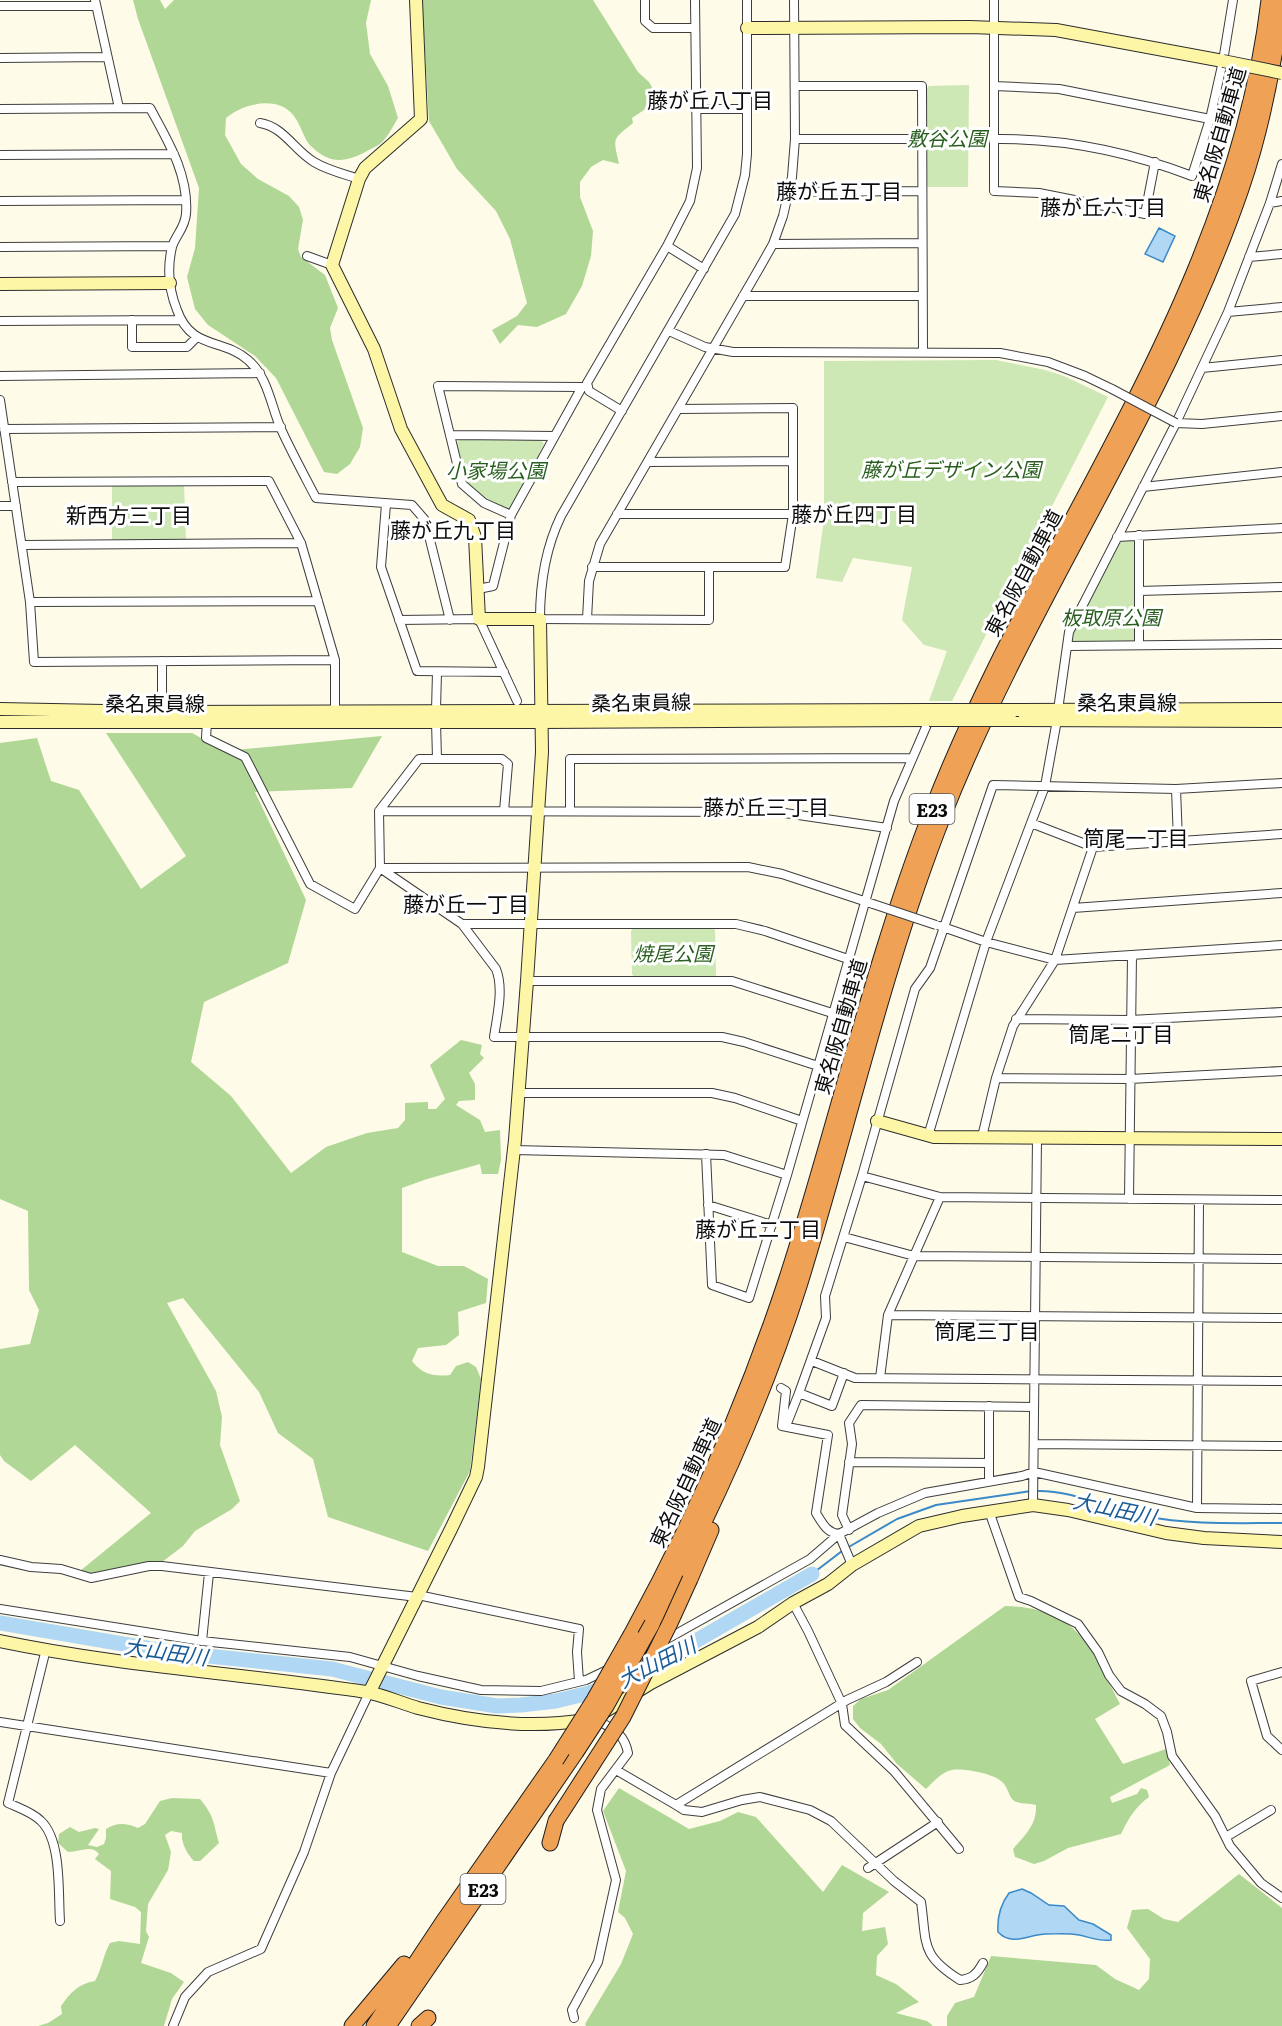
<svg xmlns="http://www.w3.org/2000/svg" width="1282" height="2026" viewBox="0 0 1282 2026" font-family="Literata,'Noto Sans JP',serif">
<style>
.green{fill:#cde7b5}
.forest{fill:#b0d795}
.water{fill:#b0d8f4;stroke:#3a89c8;stroke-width:1.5}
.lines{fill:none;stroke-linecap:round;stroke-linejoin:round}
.stream{stroke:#3a89c8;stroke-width:2}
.river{stroke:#b0d8f4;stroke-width:15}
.street-casing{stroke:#3e3e3e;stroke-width:10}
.secondary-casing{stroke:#2d2d2d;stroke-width:14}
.highway-casing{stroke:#1c1c1c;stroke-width:17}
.street{stroke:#fff;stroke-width:8}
.secondary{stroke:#fcf6a6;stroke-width:12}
.highway{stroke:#efa256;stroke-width:15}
.street-bridge-casing{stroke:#3e3e3e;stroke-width:10;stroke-linecap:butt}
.secondary-bridge-casing{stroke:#2d2d2d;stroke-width:14;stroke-linecap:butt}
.highway-bridge-casing{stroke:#1c1c1c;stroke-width:17;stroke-linecap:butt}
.street-bridge{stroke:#fff;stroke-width:8}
.secondary-bridge{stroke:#fcf6a6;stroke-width:12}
.highway-bridge{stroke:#efa256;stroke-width:15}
.labels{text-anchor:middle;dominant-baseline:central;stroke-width:6;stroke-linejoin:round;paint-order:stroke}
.shield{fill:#fff;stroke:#545454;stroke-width:1.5}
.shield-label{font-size:18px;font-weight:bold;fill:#0b0b0b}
.street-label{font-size:20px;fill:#0b0b0b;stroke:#fff}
.park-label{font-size:20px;font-style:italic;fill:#295f1e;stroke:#fff}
.neighbourhood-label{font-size:21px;fill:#0b0b0b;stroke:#fff}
.water-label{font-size:21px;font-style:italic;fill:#195b97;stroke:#fff}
</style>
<rect width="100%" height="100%" fill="#fefbe9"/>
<!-- green -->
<path class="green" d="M969,85L968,187H928L927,185L926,89L929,86Z
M996,360L1045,370L1064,376L1108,397L952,701H929L947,651L924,645L902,620L912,567L853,558L842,582L816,578L824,519V361Z
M461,439L541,440L544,444L511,508L507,509L487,500L466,483L455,444Z
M112,485H184L186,540H112Z
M1132,540L1135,541L1136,638L1132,642H1073L1071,637L1119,542Z
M633,927L713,928L715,930L716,976L634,977L632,974L631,932Z"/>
<!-- forest -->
<path class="forest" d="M133,0H160L165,9L174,0H371L366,23L370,54L388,86L398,118C393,126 389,135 383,141C379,146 372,148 367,151C347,162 330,165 312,147C304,140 302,128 296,119C281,94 244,103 226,118L225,135L241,164L258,179L289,196L299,207L303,220L298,249L301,257L325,275L338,308L330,328L332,340L363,428L360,447L350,464L337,474L324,472L276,378L255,356L208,325L195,309L187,277L195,248L199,188L138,19Z
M422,0H593L638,72L649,82L657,96L656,107L644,110L632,118L633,123C612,140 613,137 619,164L603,160L591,167L580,182V197L593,231L591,256L582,286L566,314L537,327L518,325L500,344L492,330L517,316L527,303L510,239L496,211L457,169L429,121Z
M106,733H192L225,751L382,736L352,788L255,792L306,900L288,963L204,1002L191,1062L231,1096L291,1173L326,1147L367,1133L398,1128L405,1120V1103L428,1102V1109H436L445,1099L430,1065L461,1040L482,1045L480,1054L484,1058L469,1073L475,1084V1100L459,1101L456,1105L480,1120L485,1132L500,1130L501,1160L498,1174H482L480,1164L427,1179L402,1188V1252L438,1266H464L488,1279L486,1303L458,1312L459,1335L446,1345L418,1348L412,1361C422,1374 433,1377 450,1375L456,1366L468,1362L476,1367L481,1379L470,1471L428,1551L328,1517L313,1459L278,1433L259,1392L183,1298L167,1303L216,1391L222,1417L220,1445L240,1501L232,1509L195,1531L183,1546L162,1562H150L91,1575L80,1571L151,1513L75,1445L31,1481L4,1461L0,1455V1349L30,1344L39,1310L29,1290L28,1211L0,1199V743L37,738L51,781L79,790L141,889L186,856Z
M1005,1606C1077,1608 1091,1646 1120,1704L1095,1719L1123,1764L1166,1749L1170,1765L1110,1797L1112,1803L1137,1794L1141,1788L1147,1790L1149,1797C1136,1806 1128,1819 1121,1834L1068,1848L1044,1861L1034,1864L1015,1857L1013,1849C1025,1835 1037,1825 1036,1805C1029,1803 1019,1805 1013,1800C1008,1795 1008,1786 1001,1781C993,1774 964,1768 952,1770C943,1771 933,1782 926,1789L897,1764L881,1744L860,1728L853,1719V1706L861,1699L888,1690Z
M619,1788L689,1829L720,1821L738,1812L756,1817L823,1892L842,1865L889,1892L863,1913L862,1931L885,1927L888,1944L877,1956L876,1975L896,1984L919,2002L896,2013L927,2021L933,2026H586L585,2024L621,1964L633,1934L625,1918L618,1912L626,1871L603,1811Z
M172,1798L200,1799C215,1817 213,1823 219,1843L200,1861H194C187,1854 181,1843 182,1833L171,1831L165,1835L171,1852L168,1870L148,1904L146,1931L149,1937L141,1963L171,1973L184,1982L172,1999L164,2026H38L48,2023L62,2014L61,2006C71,1992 78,1984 95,1981C102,1968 103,1956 110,1943L119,1941L140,1944L141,1912L135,1907L110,1899L111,1871L95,1859L99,1854C91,1844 80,1852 68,1852L58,1843L59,1834L70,1827L79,1832L95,1828L99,1829L88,1845L97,1847L104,1844L106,1838V1829C117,1822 126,1823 138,1828L145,1824L160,1801Z
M1239,1874L1282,1908V2026H947V2016L955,2003L974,1997L991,1956L1096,1965L1115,1979L1139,1990L1149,1979L1150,1959L1127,1928L1132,1910L1148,1909L1164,1919L1178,1922Z"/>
<!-- water -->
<path class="water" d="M1159,228L1175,236L1163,262L1145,254Z
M1022,1889L1031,1893L1049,1905L1064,1906L1079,1920L1093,1924L1111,1935V1940C1101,1942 1089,1937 1079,1935C1068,1933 1057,1934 1046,1934C1029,1934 1012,1947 998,1932C997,1917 1000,1905 1009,1893Z"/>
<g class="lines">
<!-- stream -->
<path class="stream" d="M1036,1491C1073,1490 1109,1509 1144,1516C1189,1525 1236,1523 1282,1523
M847,1548L897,1519L936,1505L1031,1491
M812,1574L842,1551"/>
<!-- river -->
<path class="river" d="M0,1623L170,1652L332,1669L441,1697L497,1706L521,1705L556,1701L589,1693L640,1673L812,1574"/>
<defs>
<path id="street" d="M95,0L119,108
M645,0V21L653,28H694
M994,0V191L1039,193L1145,214L1155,162
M0,6H96
M0,58L107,57
M795,86H922L923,351
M994,86L1059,89L1210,119
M0,109L150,108C168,141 189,175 186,214C185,228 175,236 172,247C167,268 169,290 177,310C191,350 223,338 248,360C268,377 271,406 281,429C292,453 304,475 316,498L412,505L425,520L450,620
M695,109H747
M260,123C284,127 294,150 314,162C327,170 344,174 359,179
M795,139H922
M994,139C1061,138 1130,152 1192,176L1210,119L1223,61L1233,0
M0,155L174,154
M790,192L922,191
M0,201L185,200
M1270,203L1282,201
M773,244L922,243
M667,246L704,269
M0,247L172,246
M307,256L332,265
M1249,257L1282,254
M743,296H922
M1228,312L1282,307
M132,320V347H187L197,337
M0,321L181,320
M669,331L705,347L733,352L1000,353L1048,362L1085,376L1112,389
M1202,368L1282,360
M0,376L260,373
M588,387L589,391L622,411
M0,400L30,602L34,662L335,660
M1176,423L1202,424L1282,416
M4,429L281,427
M450,435L554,436
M648,462L793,461
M12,482L269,481L301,543L335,660V711
M1143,487L1282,472
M386,504L381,567L417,671L504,672
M0,506H16
M617,514H793
M511,515L484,503L462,484L438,386L582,387
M1139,535V645
M1117,537L1282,528
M22,545L301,543
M592,567H785L793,514V408L678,409
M709,567V620L540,619C540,582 545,549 561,516L735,214L745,175L747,154V0
M478,589L493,586L511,515L582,387H588L587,383L667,246L690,201L697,168L695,0
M1139,591L1282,587
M30,602L318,601
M587,619L589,581L600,544L760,267L773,244L783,216L792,177L795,139L794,0
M399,620L479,619L517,701
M1067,646L1282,644
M436,710L437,672
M1058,710L1069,632L1176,423L1228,312L1270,203L1282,164
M162,712V661
M436,721L437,759H419L379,811L380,868L462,924L496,969C504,989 497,1016 494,1037H722L744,1042L818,1066
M207,722L206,738L245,757L310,884L355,909L380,868L748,867L782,874L873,904
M437,759H502L508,764L504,811
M1176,789L1178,841
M379,811L778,812L887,828
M570,811V759L912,758
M1031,823L1093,847L1282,834
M1073,908L1282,893
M462,924H736L765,931L848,959
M940,926L986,942L1055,960L1282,945
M527,981H732L832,1013
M1016,1019L1130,1020L1282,1012
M996,1078L1130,1079L1282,1071
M519,1093H712L735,1098L802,1121
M928,1136L986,942L1045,786L1057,720
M982,1137L996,1078L1013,1026L1055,960L1093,847
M514,1150L724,1155L787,1175
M706,1154L712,1285L749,1298L787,1175L894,801L929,720
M862,1176L940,1197L1282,1200
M1129,1199L1132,955
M708,1205L772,1225
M844,1237L914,1256L1282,1259
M888,1315L1282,1318
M812,1361L855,1378L1282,1381
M844,1373L832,1406L799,1393L826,1318L825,1296L862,1176L915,989L930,968L993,785L1176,789L1282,783
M880,1378L888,1315L940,1197
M781,1388L786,1391L782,1426L828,1435L816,1513C823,1524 826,1532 839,1534L852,1565
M786,1426L799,1393
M1034,1444L1282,1446
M849,1462L989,1463
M989,1481V1406
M1033,1505L1037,1138
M1197,1508L1199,1200
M989,1511L1019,1597L1031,1601L1078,1624L1098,1652L1109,1675L1121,1691L1145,1704L1161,1716L1167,1732L1172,1756L1215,1816L1230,1846L1261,1883L1282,1898
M849,1530L842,1515L852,1444L849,1423L861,1405L1034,1407
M0,1560L31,1567L61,1569L91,1578L149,1566H162L417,1597
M418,1595L579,1629L577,1652L579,1681
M793,1603L808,1631L842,1704L845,1725L894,1771L959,1849
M0,1609L202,1641L350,1657L418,1676L481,1690L541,1691L586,1680L609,1669
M202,1641L209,1573
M46,1649L8,1803C19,1808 32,1812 41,1821C62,1841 58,1893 60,1921
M635,1657L810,1559L839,1534L878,1513L925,1493L1022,1476L1034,1472L1197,1508L1282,1509
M1282,1672L1251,1681L1267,1736L1282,1750
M0,1722L331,1773
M616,1770L676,1805L847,1700L886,1682L917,1662
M676,1805L684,1810L702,1812L742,1800L760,1797L810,1810L831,1821L894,1881L921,1902C927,1944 920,1955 960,1980C972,1979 977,1974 983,1963
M1226,1837L1271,1810
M868,1868L938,1822
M574,2018L572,2010L598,1962L616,1880L597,1810L601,1789L628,1753C624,1732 612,1729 595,1719
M173,2026L185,1997L208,1972L261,1949L304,1852L331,1773L369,1693"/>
<path id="secondary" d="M747,28L970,27L1056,30L1223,61
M0,284L170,283
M0,709L156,712L931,710
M1019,710L1282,709
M1011,720L1282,721
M0,722H541L929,720
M877,1121L934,1137L1282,1139
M0,1641C119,1666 245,1674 366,1692C383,1695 401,1703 418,1708C472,1722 530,1729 585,1720
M369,1693L451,1529L476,1477L478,1467L515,1140L527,981L542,752L540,619H479L475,537L469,520L442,505L401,429L374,349L332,265L359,179L365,168L421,119L416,0
M601,1714L651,1683L758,1627L793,1603L828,1584L852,1565L919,1526L962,1516L1033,1505L1068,1510L1166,1533L1204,1538L1282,1542"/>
<path id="highway" d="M690,1579L711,1530
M652,1624C710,1516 762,1403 799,1286C848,1129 883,968 943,816C1028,600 1165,409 1241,189C1262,128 1274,65 1282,1
M631,1635C694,1520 746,1403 787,1278C837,1124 872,965 931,813C1037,537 1234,302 1269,0
M550,1843L556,1821
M352,2026L404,1964
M374,2026L445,1919L556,1760
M388,2026L576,1752
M419,2026L428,2018"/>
</defs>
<!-- street casing -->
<use href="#street" class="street-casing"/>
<!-- secondary casing -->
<use href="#secondary" class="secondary-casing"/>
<!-- highway casing -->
<use href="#highway" class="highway-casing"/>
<!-- street -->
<use href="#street" class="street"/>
<!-- secondary -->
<use href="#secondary" class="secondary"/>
<!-- highway -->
<use href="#highway" class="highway"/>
<defs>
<path id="street-bridge" d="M1112,389L1176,423
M873,904L936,925"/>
<path id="secondary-bridge" d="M1223,61L1282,73
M931,710H1019
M929,720H1011"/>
<path id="highway-bridge" d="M576,1752L606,1706L652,1624
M556,1760L594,1700L631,1635
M556,1821L623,1717L670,1623L690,1579"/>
</defs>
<!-- street-bridge casing -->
<use href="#street-bridge" class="street-bridge-casing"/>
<!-- secondary-bridge casing -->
<use href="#secondary-bridge" class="secondary-bridge-casing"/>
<!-- highway-bridge casing -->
<use href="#highway-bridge" class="highway-bridge-casing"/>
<!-- street-bridge -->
<use href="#street-bridge" class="street-bridge"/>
<!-- secondary-bridge -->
<use href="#secondary-bridge" class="secondary-bridge"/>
<!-- highway-bridge -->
<use href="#highway-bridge" class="highway-bridge"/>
</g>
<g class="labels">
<!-- shield labels -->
<g class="shield">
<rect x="909.5" y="794" width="45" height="30" rx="4.5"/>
<rect x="460.5" y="1874" width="45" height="30" rx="4.5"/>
</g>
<g class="shield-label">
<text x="932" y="809">E23</text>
<text x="483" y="1889">E23</text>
</g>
<!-- street labels -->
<g class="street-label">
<text transform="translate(1218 134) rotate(-74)">東名阪自動車道</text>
<text transform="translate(1022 572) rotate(-62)">東名阪自動車道</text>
<text transform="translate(641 701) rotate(-1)">桑名東員線</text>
<text x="1127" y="701">桑名東員線</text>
<text x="155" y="702">桑名東員線</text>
<text transform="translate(839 1026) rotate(-74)">東名阪自動車道</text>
<text transform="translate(684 1482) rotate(-65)">東名阪自動車道</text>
</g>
<!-- park labels -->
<g class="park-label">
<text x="947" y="137">敷谷公園</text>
<text x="951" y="468">藤が丘デザイン公園</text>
<text x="496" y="469">小家場公園</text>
<text x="1111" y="616">板取原公園</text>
<text x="673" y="952">焼尾公園</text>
</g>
<!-- neighbourhood labels -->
<g class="neighbourhood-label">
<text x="710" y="98">藤が丘八丁目</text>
<text x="839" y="189">藤が丘五丁目</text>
<text x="1103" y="205">藤が丘六丁目</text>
<text x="854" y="512">藤が丘四丁目</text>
<text x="129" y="513">新西方三丁目</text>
<text x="453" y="528">藤が丘九丁目</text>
<text x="766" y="805">藤が丘三丁目</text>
<text x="1136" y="836">筒尾一丁目</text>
<text x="466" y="902">藤が丘一丁目</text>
<text x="1121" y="1032">筒尾二丁目</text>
<text x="758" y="1227">藤が丘二丁目</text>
<text x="987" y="1329">筒尾三丁目</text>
</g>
<!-- water labels -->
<g class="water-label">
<text transform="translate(1115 1507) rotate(12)">大山田川</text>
<text transform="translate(166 1650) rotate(8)">大山田川</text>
<text transform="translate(656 1661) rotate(-27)">大山田川</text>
</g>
</g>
</svg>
